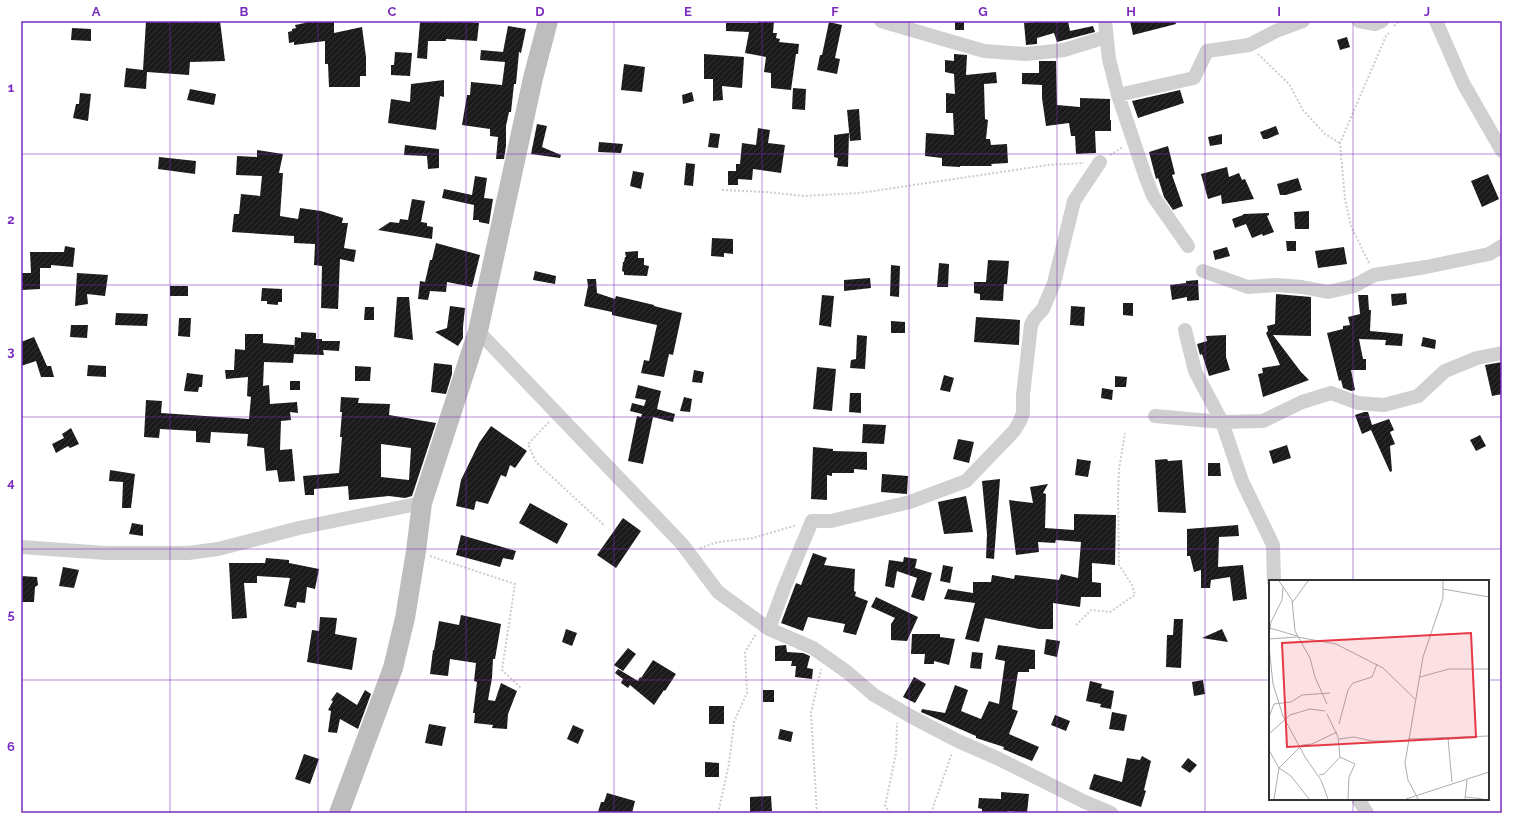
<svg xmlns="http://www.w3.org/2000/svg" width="1523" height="834" viewBox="0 0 1523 834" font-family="Raleway,sans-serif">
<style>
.building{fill:url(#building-hatch);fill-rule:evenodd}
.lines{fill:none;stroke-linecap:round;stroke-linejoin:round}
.path{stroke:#cdcdcd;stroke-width:2;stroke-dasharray:2 2;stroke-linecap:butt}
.minor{stroke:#d0d0d0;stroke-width:14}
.secondary{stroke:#bdbdbd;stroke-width:20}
.grid{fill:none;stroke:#7b2cbf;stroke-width:1;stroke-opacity:0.55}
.inset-road{fill:none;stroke:#adadad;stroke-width:1}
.view{fill:#e63946;fill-opacity:0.15;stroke:#e63946;stroke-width:2}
.inset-edge{fill:none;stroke:#333;stroke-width:2}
.neatline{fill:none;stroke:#7b2cbf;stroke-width:1.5}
.grid-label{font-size:13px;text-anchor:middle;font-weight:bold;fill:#7b2cbf}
</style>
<defs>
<pattern id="building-hatch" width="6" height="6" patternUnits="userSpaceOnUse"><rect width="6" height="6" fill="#1a1a1a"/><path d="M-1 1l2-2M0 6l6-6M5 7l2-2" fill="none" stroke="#333"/></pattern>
</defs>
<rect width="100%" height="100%" fill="#fff"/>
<!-- building -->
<path class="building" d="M146,21H220L225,61L190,62L189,75L147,72L146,89L124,87L126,68L143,70Z
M305,21H334V33L362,27L366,57V76H360V87H329L328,64H325V41L294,45V42L289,43L288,32L292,31V29L296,28L295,25L305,23Z
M457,21L479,23L477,41L446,39V41H428L427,59L417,58L420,22H457Z
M759,21H774L773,33H777L776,38L780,39L779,42L799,44L798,54H796L791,90L771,88V73L764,72L766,57L745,53L749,32L726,31V23H758Z
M955,21H964V30H955Z
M1048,21H1068L1070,31L1093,26L1095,32L1057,42L1054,33L1037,38V44L1026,45L1024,23Z
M1130,21H1175L1176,24L1133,35Z
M829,22L842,25L835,58L840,59L837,74L817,70L820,55H822Z
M508,26L526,29L521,53L519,52L516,84H514L511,112H509L506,126V146L504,159H496L498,137L490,136V129L462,125L467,95H470L471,82L502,85L505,62L480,60L481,50L503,52Z
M72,28L91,29V41L71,40Z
M1347,37L1350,47L1340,50L1337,40Z
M395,52L412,53L410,76L391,75V65H394Z
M704,54L744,57L742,88L722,86L723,100L713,101V79H704Z
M954,54L967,55L966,75L996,72L997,83L984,84L985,119L988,120L986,139H990L991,145L1007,144L1008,163L991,164L992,166H960V167L942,166V158L925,156L926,133L954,135L953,113H946V93L955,94L954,74L945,72V60L954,61Z
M1039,61H1056L1057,105L1080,107V98L1110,99V120H1111V131H1095L1096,153L1076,154L1075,136H1071L1069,123L1046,126L1042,98V85L1022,84V73H1039Z
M624,64L645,67L642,92L621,90Z
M444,80V97L440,96L436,130L388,123L391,99L410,102L411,84Z
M793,88L806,89L805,110L792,109Z
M190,89L216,94L214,105L187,100Z
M1180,90L1184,103L1138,118L1132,101Z
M692,92L694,101L683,104L682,95Z
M80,93L91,94L88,121L73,118L76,104H79Z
M859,109L861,140L850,141L847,110Z
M537,124L547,126L542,147L561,155L560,158L531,154Z
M1276,126L1279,134L1267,139H1263L1260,132Z
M758,128L770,130L768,143L785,145L781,173L753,169L752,180L738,179V185H728V171H736V164H740L742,143L756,145Z
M710,133L720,134L718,148L708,147Z
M849,133L848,167L837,166L838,158L834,157V135Z
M1222,134V144L1210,146L1208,137Z
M599,142L623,144L621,153L598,152Z
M405,145L439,149V168L428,169L427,156L404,155Z
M1168,146L1175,174L1172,175L1183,206L1173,210L1164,197L1158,178L1156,179L1149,152Z
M257,150L283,154L279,173H283L280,216L298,219L300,208L321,211L343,218L342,223H348L344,248L356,250L354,262L340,259L338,309L321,308L322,266L314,265L315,244L294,243V236L232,232L234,214H239L241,194L260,196L262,176L236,175L237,156L257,157Z
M159,157L196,161L195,174L158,169Z
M686,163L695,164L693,186L684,185Z
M1227,167L1229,177L1239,173L1242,180L1245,179L1254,199L1222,204L1221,195L1208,199L1201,174Z
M633,171L644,173L641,189L630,186Z
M1488,174L1499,199L1482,207L1471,181Z
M475,176L487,178L484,198L493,199L489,224L479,222V220H473L474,205L442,198L444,189L472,195Z
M1298,178L1302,190L1286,195H1280L1277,184Z
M412,199L425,201L421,222L427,223V226L433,227L432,239L378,230L390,222L399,223L400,219L408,220Z
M1309,211V229H1295L1294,212Z
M1269,213V215L1267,216L1274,232L1263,236L1262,234L1252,238L1246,224L1235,228L1232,219L1243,215V214Z
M712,238L733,239V254L724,253V257L711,256Z
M1286,241H1296V251H1287Z
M436,243L480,255L472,287L447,282L446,292L430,291L428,300L418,299L420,281L425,282L430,260H432Z
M65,246L75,248L73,267L51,265V268H40V289L22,290V273H31L30,252H64Z
M1227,247L1230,256L1215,260L1213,251Z
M1344,247L1347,264L1318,268L1315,251Z
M638,251V258H644V265L649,266L647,276L624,275V272L622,271L623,262H624L625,257H626L625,252Z
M988,260L1009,261L1007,284H1004L1003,301L980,300V294L974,293V282H986Z
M939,263L949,264L948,287H937Z
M891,265L900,266L899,297L890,296Z
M535,271L556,276L555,284L533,280Z
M77,273L108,275L105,296L87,294L88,304L75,306Z
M870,278L871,288L844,291V280Z
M587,279H596L597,293L615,299L616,296L654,305V306L682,313L673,355L669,354L664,377L641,373L644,360L649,361L657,325L612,315V312L584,306L588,286Z
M1198,280L1199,300L1187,301V297L1172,300L1170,285L1186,283V281Z
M170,286H188V296H170Z
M262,288L282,289V302H278V305L267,304V301H261Z
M1406,293L1407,304L1392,306L1391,294Z
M1276,294L1311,297V336L1273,335L1301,372L1309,380L1263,397L1258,374L1263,373L1262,368L1280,365L1266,333L1268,331L1267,326L1275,324Z
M822,295L834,296L831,327L819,325Z
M1358,295H1368L1369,310H1371L1370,331L1403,334L1402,346L1385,345L1386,340L1359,339L1363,359H1366V370H1351L1355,390L1351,391L1343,388L1341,380L1339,381L1327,333L1343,329V326L1350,325L1348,317L1360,314Z
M397,297H409L413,340L394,337Z
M1123,303H1133V316L1123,315Z
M450,306L465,308L463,327V338L458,346L435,332L447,328Z
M1071,306L1085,307L1084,326L1070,325Z
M365,307H374V320H364Z
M116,313L148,314L147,326L115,325Z
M976,317L1020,320L1019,345L974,342Z
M179,318H191L190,337L178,336Z
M891,321L905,322V333H891Z
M71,325H88L87,338L70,337Z
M301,332L316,333V339H322V341H340L339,351L323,350L324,355L294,354L293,363L264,362L263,386L269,385L270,404L297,402L298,413L290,412L291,420L281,421L280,450L292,449L295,481L279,482L277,470L266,471L264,448L247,446L248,434L211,432L210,443L196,442V431L160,429L159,438L144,437L146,400L162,401L161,413L249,419L251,397L247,396L248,377L226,379L225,370H234L235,349L245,350V334H263V343L294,345V350L295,337L301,338Z
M857,335L867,336L865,369L850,368L851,360L856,359Z
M1226,335V357L1230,370L1209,376L1202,354L1200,355L1197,344L1207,341L1206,336Z
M34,337L47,366H51L54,377H41L36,361L21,366V342Z
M1423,337L1436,340L1435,349L1421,346Z
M1502,362V394L1492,396L1485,365Z
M434,363L452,365V374L446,394L431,392Z
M88,365L106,366V377L87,376Z
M355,366L371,367L370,381H355Z
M817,367L836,369L832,411L813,409Z
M694,370L704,372L702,383L692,382Z
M187,373L203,375L202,387H199L198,392L184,391Z
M944,375L954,378L950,392L940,390Z
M1115,376L1127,377L1126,387H1115Z
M290,381H300V390H290Z
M638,385L661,391L657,409L675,414L673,422L653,417L643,464L628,461L637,416L641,417L642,414L630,411L632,403L644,406L646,400L635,398Z
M1102,388L1113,390L1112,400L1101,398Z
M850,393H861V413L849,412Z
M341,397L359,398L358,403L390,404L389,415L436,423L412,496L405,498L389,496L349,500L348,486L314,489V495H305L303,476L339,473L342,437H340L342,412H340ZM381,444L411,448L409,480L381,477Z
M684,397L692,399L690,412L680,411Z
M1364,412H1368L1372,425L1389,419L1394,430L1390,432L1395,444L1390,446L1392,471L1390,472L1371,430L1362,434L1355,415Z
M863,424L886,425L884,444L862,443Z
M491,426L527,451L515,468L510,465L506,477L501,475L488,504L476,501L474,510L456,506L461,480L479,443Z
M71,428L79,444L70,448L68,446L56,453L52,444L64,438L62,434Z
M1480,435L1486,446L1476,451L1470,440Z
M958,439L974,442L969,463L953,459Z
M1287,445L1291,458L1273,464L1269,451Z
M813,447L833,449V451L867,452V470L854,469V473H832V476L827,475V500L811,499Z
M1077,459L1091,461L1088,477L1075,475Z
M1167,459L1168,461L1182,460L1186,513L1158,512L1155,460Z
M1208,463H1220L1221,476H1208Z
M110,470L135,474L131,508H122L123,482L109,481Z
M882,474L908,476L907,494L881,492Z
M1000,479L994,559L986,558L987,534L982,481Z
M1048,484L1043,493L1046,494L1045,528L1074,530V514L1116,515L1115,565L1092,563V582L1101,583V597H1081L1080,607L1053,603V629H1039L985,618L979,642L965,639L975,603L944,599L948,589L973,593V582H991L992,575L1014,579L1015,575L1059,580L1061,574L1078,578L1081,542L1056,540L1055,543L1038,542L1039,552L1016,555L1009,500L1033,503L1030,487Z
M966,496L973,532L944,534L938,502Z
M530,503L568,524L557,544L519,523Z
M623,518L641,531L616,568L597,555Z
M132,523L143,525V536L129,534Z
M1238,525L1239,536L1219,537L1218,567L1243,565L1247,599L1233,601L1230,577L1211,580L1210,588H1201V570L1194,572L1190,556H1187V529Z
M461,535L516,551L513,560L503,558L500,567L456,555Z
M813,553L827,558L824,565L855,569L854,591L856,592L855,596L868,601L856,635L843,632L845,624L808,617L803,631L781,623L796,583L801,585Z
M904,557L917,559L915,568L932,573L924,601L911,597L917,578L897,571L894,588L885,586L889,560L903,562Z
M266,558L289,560V563L319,569L315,589L307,587L305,603L297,602L296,608L284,606L290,578L257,576V583H244L247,618L232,619L229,563H265Z
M943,565L953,567L950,583L940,581Z
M63,567L79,570L74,588L59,586Z
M21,576L37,577L38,585L35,587L34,602H21Z
M876,597L918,617L907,641L891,640V624L895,618L871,607Z
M461,615L501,624L495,659H493L492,678L488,700L495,701L501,683L517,691L508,714L507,729L492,728L493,725L474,723L475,713H473L477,682L474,681L476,663L450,659L448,676L430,674L433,650H434L439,621L459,625Z
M320,617L337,618L335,634L357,638L352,670L307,662L312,630L319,631Z
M1174,619H1183L1181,668L1166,667L1167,635H1173Z
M566,629L577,633L572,646L562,642Z
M1222,629L1228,642L1202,638Z
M912,634H940V637L955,639L949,665L934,661V664H924L925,654H911Z
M1046,639L1060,641L1057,657L1044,654Z
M786,645L787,652L803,653L810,656L807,668L813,669L812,679L795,677L796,666H791L792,661H775V646Z
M998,645L1035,650V669H1029V672H1018L1012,709L1018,711L1009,734L1039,747L1032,761L1003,749L1004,747L976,738V736L921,712L922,709L945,713L955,685L968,690L961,711L981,719L989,701L999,704L1005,661L995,659Z
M628,648L636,654L623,671L614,665Z
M972,652L983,653L981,669L970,668Z
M653,660L676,674L665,691L664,690L654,705L630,685L628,688L621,683L623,679L615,673L618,669L638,681L640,677L641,678Z
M914,677L926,684L915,703L903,697Z
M1203,680L1205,694L1194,696L1192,682Z
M1090,681L1102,684L1101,688L1114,691L1111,709L1100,707L1101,704L1086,701Z
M365,690L371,694L358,729L340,719L337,733L328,732L331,711L328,710L333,701L331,700L337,692L357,705Z
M763,690H774V702H763Z
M709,706H724V724H709Z
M1112,712L1127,715L1124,731L1109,729Z
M1055,715L1070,721L1066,731L1051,725Z
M429,724L446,727L442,746L425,743Z
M573,725L584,730L578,744L567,739Z
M780,729L793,732L791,742L778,739Z
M304,754L319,759L310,784L295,779Z
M1142,756L1151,761L1144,790L1146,791L1141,807L1089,789L1094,774L1122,782L1127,758L1140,760Z
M1188,758L1197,765L1190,773L1181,767Z
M705,762L719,763V777H705Z
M1001,792L1029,794L1027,813L1008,811V813H982V809L978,808L979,798L1001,799Z
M607,793L635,801L632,813H605L598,812L601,802H604Z
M771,796L772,811L750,812V797Z"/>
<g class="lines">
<!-- path -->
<path class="path" d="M1394,26L1399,21
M1258,54L1289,84L1303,110L1325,134L1340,143
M1110,155L1123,147
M722,190L766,192L804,196L860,193L1048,165L1084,163
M1369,263L1351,226L1345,199L1340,143L1386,36L1389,33
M549,422L528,444L536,462L604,525
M700,548L718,542L753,538L797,525
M430,556L515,584L502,670L521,688
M1076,625L1091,610L1110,612L1135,595L1132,585L1119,565L1118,496L1119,469L1125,433
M717,813L719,809L729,764L734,722L747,693L745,652L756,634
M817,813L811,713L821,669
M890,813L885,806L896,753L897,723
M931,813L952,753"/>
<!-- minor -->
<path class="minor" d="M881,21L984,51L1026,54L1064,50L1106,37
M1105,21L1109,59L1118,95L1146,178L1153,196L1188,246
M1359,21L1375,24L1382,21
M1436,21L1463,83L1502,151
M1118,95L1194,78L1207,51L1249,45L1276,31L1303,21
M1203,271L1248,287L1276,285L1302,287L1328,292L1354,286L1374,275L1426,267L1489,254L1502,246
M1185,330L1195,371L1222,422L1242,481L1273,545L1274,581
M478,331L682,544L718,592L769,629L813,648L847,672L874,695L912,717L958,741L999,759L1085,802L1111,813
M1155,416L1222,422L1263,421L1302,402L1331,393L1358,403L1384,405L1418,396L1445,371L1477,358L1502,353
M21,547L106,553H188L218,549L299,528L422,503
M769,629L784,588L812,521H831L910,502L966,481L1014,431L1020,421L1023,413V395L1031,325L1034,319L1043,309L1054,283L1074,201L1100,162
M1358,799L1367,813"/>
<!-- secondary -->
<path class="secondary" d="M339,813L393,668L405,618L416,551L422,503L478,331L533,78L548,21"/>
</g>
<!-- grid -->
<path class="grid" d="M170,21V813M318,21V813M466,21V813M614,21V813M762,21V813M909,21V813M1057,21V813M1205,21V813M1353,21V581M21,154H1502M21,285H1502M21,417H1502M21,549H1502M21,680H1270M1488,680H1502M1353,799V813"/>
<!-- overview -->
<g transform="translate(1269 580)">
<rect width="220" height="220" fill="#fff"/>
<path class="inset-road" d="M10,1L23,20L26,51L41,78L46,97L58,124M174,9L220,17M23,23L39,1M1,48L28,56M0,55L2,42L13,20L14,7M0,59L28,57L67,64L114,88L146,119M0,66L4,104L14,136L36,177L52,200L59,219M151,97L180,89H220M58,134L69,157L71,177L86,184L80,197L79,219M0,137L5,124L22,122L33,115L61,113M70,144L79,110L84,103L103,97L108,84M0,154L21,135L41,129L56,131M179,158L183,202M70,159L85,157L103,161H122M139,159L220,156M0,170L10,188L22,196L40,219M50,195L55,194L71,177M197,217L214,219M5,219L10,188L33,165L43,164L68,152M137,219L220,192M149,219L139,200L136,183L154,77L174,18V1M196,219L198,200"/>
<path class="view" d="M202,53L207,157L18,167L13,63Z"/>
<rect width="220" height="220" class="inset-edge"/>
</g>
<!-- border -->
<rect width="1523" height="834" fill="none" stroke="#ffffff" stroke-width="44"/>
<rect x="22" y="22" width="1479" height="790" class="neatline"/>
<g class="grid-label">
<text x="96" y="16">A</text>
<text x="244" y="16">B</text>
<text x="392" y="16">C</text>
<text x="540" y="16">D</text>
<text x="688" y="16">E</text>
<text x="835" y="16">F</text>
<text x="983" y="16">G</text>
<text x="1131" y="16">H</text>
<text x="1279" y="16">I</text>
<text x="1427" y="16">J</text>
<text x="11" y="92">1</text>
<text x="11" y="224">2</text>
<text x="11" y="356">3</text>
<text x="11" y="487">4</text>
<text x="11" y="619">5</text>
<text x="11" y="751">6</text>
</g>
</svg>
